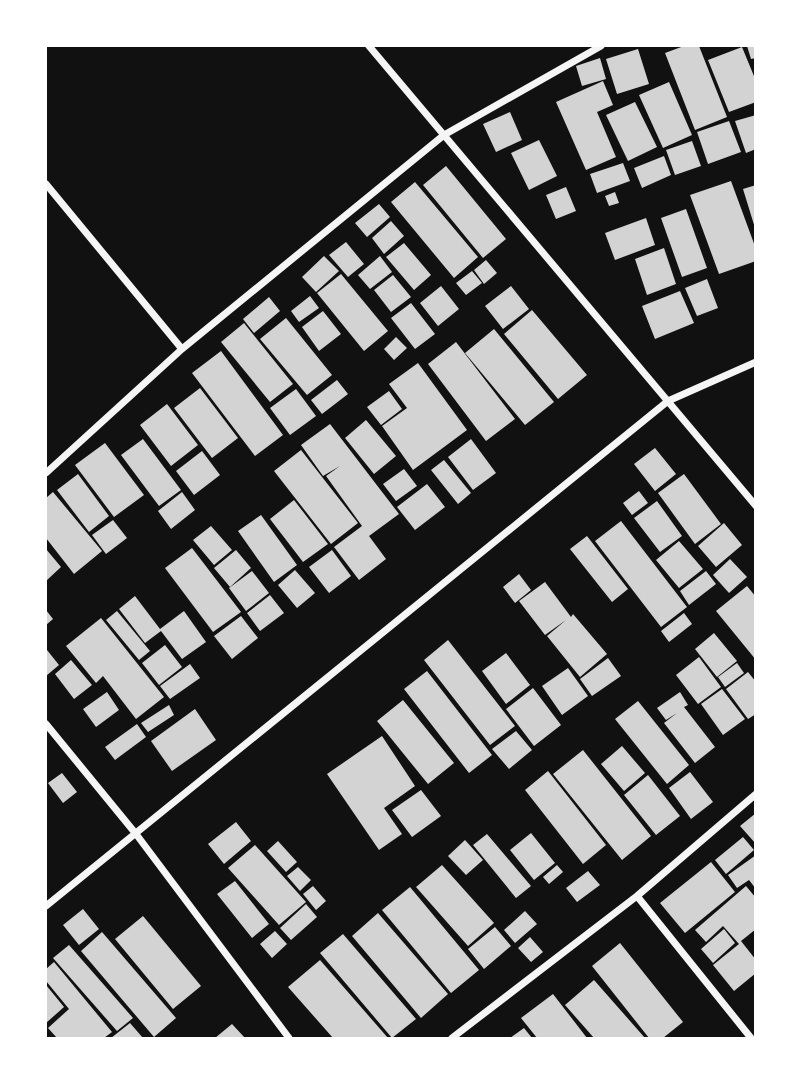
<svg xmlns="http://www.w3.org/2000/svg" width="801" height="1084" viewBox="0 0 801 1084" font-family="Georgia,serif">
<style>
.building{fill:#d3d3d3}
.lines{fill:none;stroke-linecap:round;stroke-linejoin:round}
.minor{stroke:#f5f5f5;stroke-width:7}
</style>
<rect width="100%" height="100%" fill="#111"/>
<!-- building -->
<path class="building" d="M684,46H699L727,117L695,130L665,53Z
M747,46H756V58L751,59Z
M742,47L756,81V102L729,112L708,60Z
M638,49L649,84L617,94L606,59Z
M600,58L606,79L582,86L576,66Z
M603,81L613,105L597,112L616,157L586,170L556,102Z
M669,82L692,135L663,148L639,95Z
M635,102L657,147L628,161L606,115Z
M510,112L522,140L496,152L483,124Z
M756,115V149L746,153L735,121Z
M729,121L741,152L708,164L697,132Z
M539,140L557,176L529,190L511,153Z
M692,141L701,166L675,175L666,150Z
M664,156L671,175L642,188L634,168Z
M623,163L630,181L597,193L590,174Z
M446,166L506,239L483,258L423,185Z
M731,181L756,249V261L719,274L690,195Z
M415,182L478,257L454,278L391,202Z
M756,185V228H755L743,189Z
M566,187L576,211L556,219L546,195Z
M615,192L619,203L609,206L605,196Z
M379,204L390,217L367,237L355,223Z
M686,209L707,268L682,277L661,218Z
M646,218L655,245L615,260L605,233Z
M391,221L404,236L384,254L372,238Z
M346,242L364,264L348,277L329,255Z
M404,243L431,275L414,290L386,257Z
M664,248L676,284L647,295L635,259Z
M324,256L339,271L316,292L302,277Z
M380,256L392,272L370,289L358,275Z
M486,260L497,273L484,284L474,270Z
M472,271L482,283L466,295L456,283Z
M341,274L388,331L364,351L317,293Z
M393,275L411,297L391,312L374,290Z
M707,279L718,308L697,316L685,288Z
M441,286L459,309L438,326L420,303Z
M511,286L529,309L503,329L485,306Z
M680,291L694,323L655,339L642,306Z
M310,296L319,308L299,322L291,311Z
M269,297L280,311L254,333L243,319Z
M411,303L435,334L415,349L391,318Z
M532,310L587,375L558,399L504,334Z
M323,311L341,334L319,351L302,327Z
M286,318L332,375L307,395L260,339Z
M244,323L293,384L270,402L221,342Z
M494,329L554,402L525,425L465,353Z
M396,337L407,348L394,360L384,349Z
M456,342L515,419L486,441L428,364Z
M221,351L283,435L255,456L192,373Z
M418,363L467,430L413,470L382,426L407,408L389,384Z
M337,380L348,394L322,414L311,400Z
M200,388L238,438L212,458L174,408Z
M296,389L316,416L290,435L270,408Z
M389,391L402,409L381,425L367,407Z
M167,404L198,445L171,466L140,425Z
M366,420L396,456L374,474L345,438Z
M330,424L399,514L369,536L386,559L359,580L334,547L362,526L326,476L340,466L323,476L301,445Z
M143,439L181,490L159,506L121,455Z
M471,439L496,473L473,490L448,457Z
M105,443L144,495L114,517L75,465Z
M655,448L676,474L655,491L634,464Z
M301,450L358,523L331,544L274,471Z
M202,451L220,475L194,495L176,471Z
M444,460L471,493L458,504L431,470Z
M404,469L417,486L396,501L383,484Z
M78,474L109,516L89,532L57,490Z
M684,474L721,524L695,544L658,493Z
M427,484L445,507L415,530L397,507Z
M639,491L648,503L632,515L623,503Z
M53,492L102,551L74,574L46,538V498Z
M182,492L195,510L171,529L158,511Z
M294,500L328,544L303,562L270,519Z
M657,501L682,536L660,552L634,518Z
M261,515L297,565L274,582L238,531Z
M113,520L127,538L106,554L92,535Z
M621,521L687,607L661,627L595,541Z
M724,523L742,545L716,567L698,546Z
M211,526L232,550L214,565L193,540Z
M587,536L628,589L612,602L570,549Z
M679,541L703,569L679,588L656,560Z
M192,548L241,612L213,632L165,568Z
M46,549L61,567L46,581Z
M236,550L251,568L230,587L214,568Z
M332,550L351,576L329,593L309,567Z
M730,559L747,577L729,593L713,575Z
M295,570L315,593L297,608L278,585Z
M252,571L269,593L246,611L229,588Z
M706,571L716,584L689,605L680,591Z
M519,574L531,590L515,603L503,587Z
M545,582L571,617L573,614L607,654L580,677L547,636L566,620L545,635L519,601Z
M747,586L756,597V660L716,611Z
M270,595L284,613L260,631L247,613Z
M135,596L160,629L184,611L206,642L182,659L161,631L145,643L119,609Z
M46,610L53,619L46,625Z
M117,611L150,651L139,660L106,620Z
M684,613L692,624L669,642L661,631Z
M241,616L258,638L232,659L214,636Z
M101,618L164,697L136,719L103,676L96,683L66,646Z
M714,633L737,661L717,677L695,649Z
M448,640L515,726L490,745L424,660Z
M165,645L182,667L159,685L142,663Z
M47,650L59,665L46,676V652Z
M506,653L530,685L506,704L482,671Z
M699,657L721,687L698,704L676,675Z
M608,658L621,676L592,696L580,679Z
M71,660L92,685L74,699L55,674Z
M737,663L744,673L725,687L718,677Z
M190,664L200,678L170,699L160,686Z
M568,668L588,696L562,715L542,686Z
M427,671L492,755L469,773L404,689Z
M748,672L756,682V714L748,719L726,689Z
M533,688L561,725L534,746L506,709Z
M722,689L745,719L723,735L701,704Z
M107,692L119,710L96,727L83,709Z
M680,692L688,705L684,707L715,747L695,763L664,723L677,713L666,720L657,708Z
M403,700L454,763L428,784L377,721Z
M638,701L689,765L667,784L615,719Z
M169,705L174,715L148,732L141,723Z
M195,709L216,740L172,771L151,741Z
M137,724L146,737L115,760L105,747Z
M516,731L532,750L509,769L492,749Z
M382,736L415,786L384,808L402,834L379,850L327,774Z
M622,746L645,773L624,791L601,764Z
M583,750L651,836L622,860L553,774Z
M548,771L606,845L583,864L525,790Z
M690,772L713,802L691,819L669,788Z
M62,773L77,792L63,803L48,783Z
M648,775L680,816L656,835L624,795Z
M421,790L441,816L412,837L392,810Z
M756,813V844L740,826Z
M236,822L251,841L224,864L208,844Z
M531,833L555,863L534,880L510,850Z
M487,834L531,886L516,898L473,845Z
M743,837L754,850L726,874L715,860Z
M465,840L483,860L466,875L448,856Z
M278,841L297,862L286,872L267,851Z
M255,845L306,902L279,925L228,868Z
M756,855V889L749,880L737,888L728,875Z
M711,862L735,892L685,933L660,903Z
M442,865L494,923L468,946L416,887Z
M557,865L563,872L549,884L543,877Z
M298,867L311,880L300,891L287,876Z
M588,871L600,885L577,902L566,888Z
M235,881L269,924L252,938L217,894Z
M313,886L326,901L316,910L303,894Z
M746,886L756,898V929L741,941L756,960V973L734,991L713,965L739,944L723,926L706,942L695,930Z
M410,887L479,970L451,993L382,910Z
M306,904L317,917L291,940L280,928Z
M83,909L99,929L79,945L63,925Z
M525,911L537,924L515,943L504,930Z
M378,913L448,994L421,1018L352,936Z
M143,916L201,986L173,1009L115,939Z
M495,927L511,946L484,969L468,949Z
M724,929L735,943L713,963L701,949Z
M275,931L287,944L272,958L260,944Z
M102,932L176,1018L154,1037L81,951Z
M343,934L416,1019L392,1038L320,953Z
M530,937L543,952L531,962L518,948Z
M620,943L683,1022L663,1038H649L592,966Z
M69,945L133,1018L117,1031L53,958Z
M320,960L388,1038H333L288,987Z
M54,962L112,1032L104,1038H57L48,1028L69,1009L46,981V969Z
M594,980L645,1038H594L565,1005Z
M46,985L64,1007L46,1023Z
M553,994L587,1038H537L521,1018Z
M130,1023L143,1038H111Z
M232,1024L245,1038H215Z
M524,1028L532,1038H510Z"/>
<g class="lines">
<!-- minor -->
<path class="minor" d="M369,46L756,506
M46,184L182,349
M46,473L182,349L444,135L601,46
M46,724L136,834L289,1038
M637,896L751,1038
M46,906L668,401L756,362
M452,1038L637,896L756,794"/>
</g>
<!-- border -->
<rect width="801" height="1084" fill="none" stroke="#ffffff" stroke-width="94"/>
</svg>
